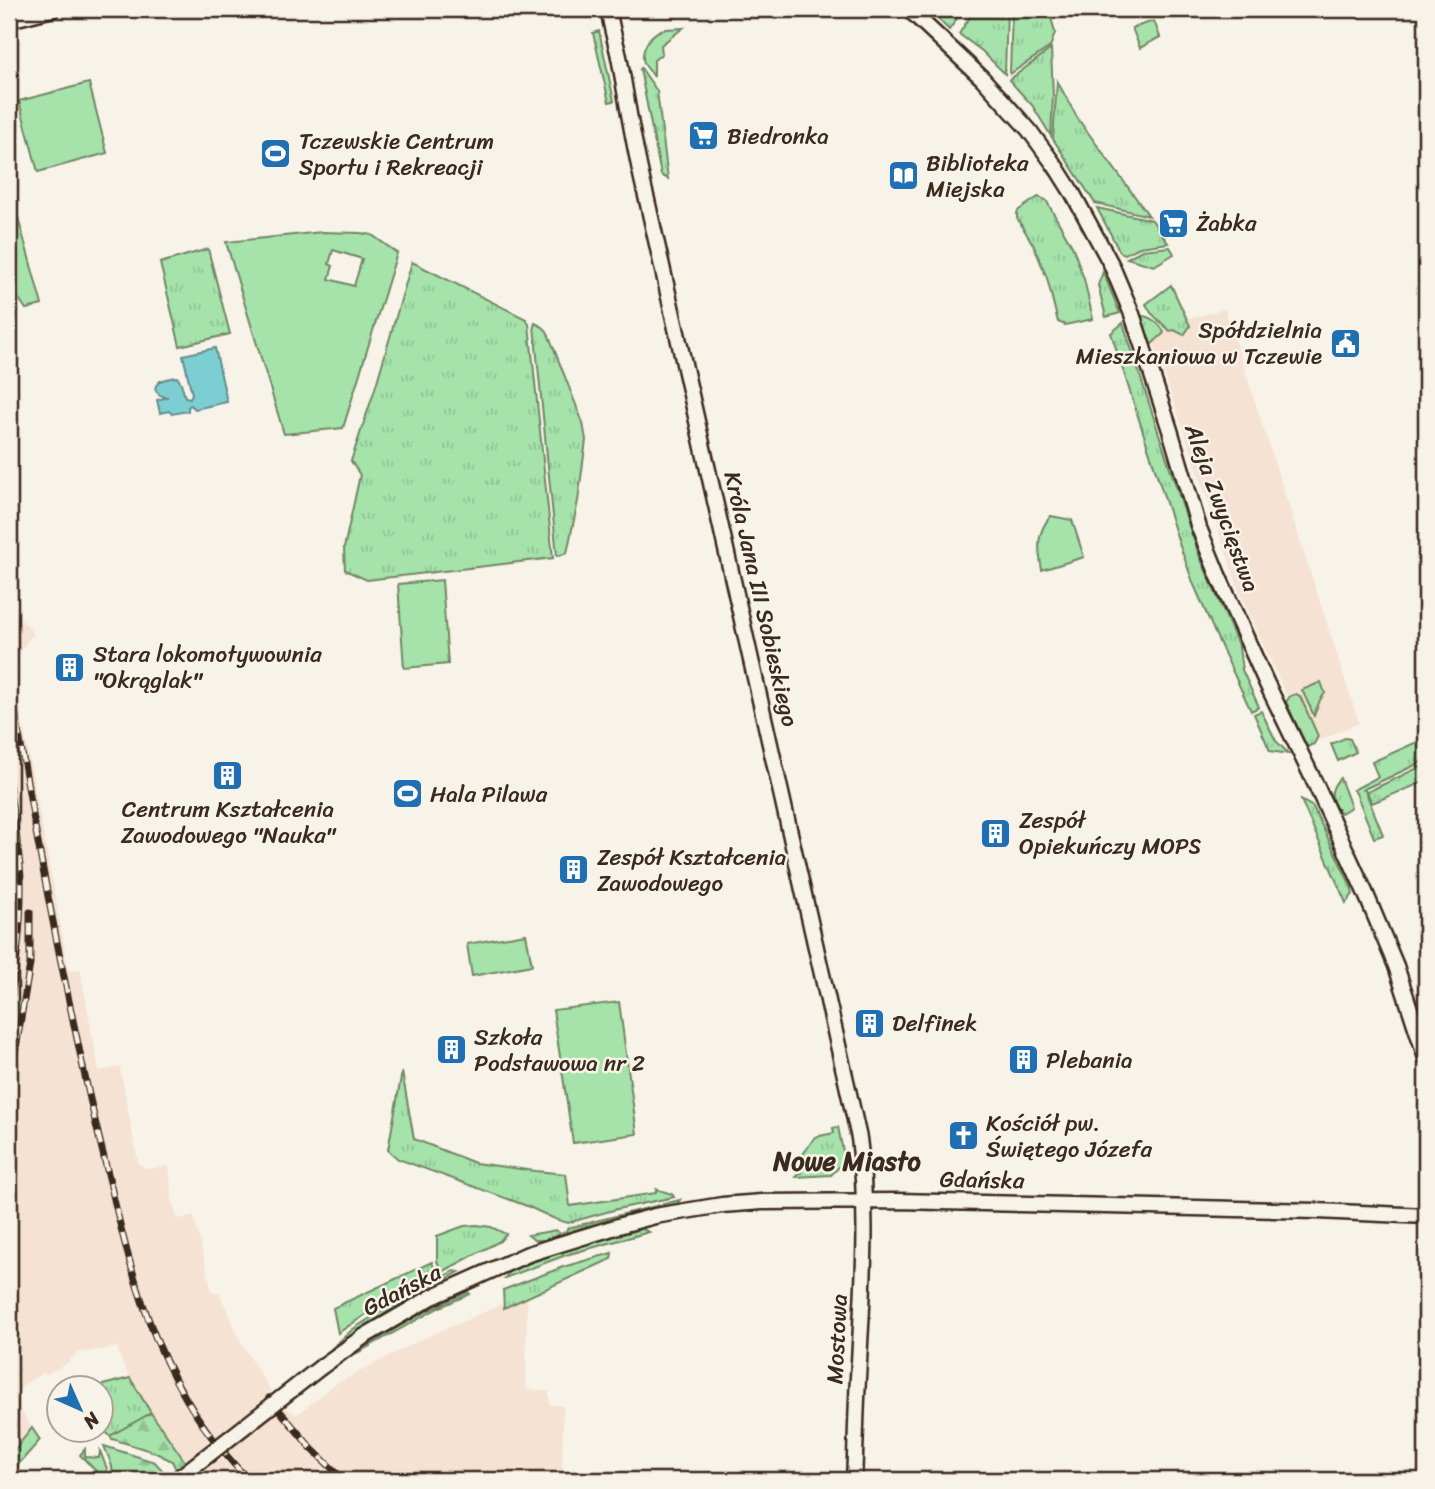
<svg xmlns="http://www.w3.org/2000/svg" width="1435" height="1489" viewBox="0 0 1435 1489" font-family="Sriracha,sans-serif">
<style>
.built{fill:#f5e2d3}
.grass{fill:url(#grass-tufts);stroke:#708664;stroke-width:2}
.forest{fill:url(#forest-firs);stroke:#708664;stroke-width:2}
.park{fill:#a5e3ab;stroke:#708664;stroke-width:2;fill-rule:evenodd}
.water{fill:#7dced3;stroke:#638c8b;stroke-width:2}
.lines{fill:none;stroke-linecap:round;stroke-linejoin:round}
.tertiary-casing{stroke:#3b2a1e;stroke-width:19}
.tertiary{stroke:#f7f3e8;stroke-width:14}
.rail-casing{stroke:#3b2a1e;stroke-width:7}
.rail{stroke:#f7f3e8;stroke-width:4.5;stroke-dasharray:13;stroke-linecap:butt}
.tertiary-bridge-casing{stroke:#3b2a1e;stroke-width:19;stroke-linecap:butt}
.tertiary-bridge{stroke:#f7f3e8;stroke-width:14}
.labels{text-anchor:middle;dominant-baseline:central;stroke-width:5;stroke-linejoin:round;paint-order:stroke}
.poi-label{font-size:23px;fill:#3b2a1e;stroke:#f7f3e8;text-anchor:start}
.street-label{font-size:23px;fill:#3b2a1e;stroke:#f7f3e8}
.quarter-label{font-size:26px;font-weight:bold;fill:#3b2a1e;stroke:#f7f3e8}
</style>
<defs>
<pattern id="grass-tufts" width="24" height="20" patternUnits="userSpaceOnUse" patternTransform="scale(1.75)"><rect width="24" height="20" fill="#a5e3ab"/><path d="M3 7l-1-3M5 7V3M7 7l1-3M15 17l-1-3M17 17v-4M19 17l1-3" fill="none" stroke="#8fc393"/></pattern>
<pattern id="forest-firs" width="22" height="20" patternUnits="userSpaceOnUse" patternTransform="scale(1.75)"><rect width="22" height="20" fill="#a5e3ab"/><path d="M5 1l3.5 6h-7zM16 11l3.5 6h-7z" fill="#8fc393"/></pattern>
</defs>
<rect width="100%" height="100%" fill="#f7f3e8"/>
<filter id="ink" filterUnits="userSpaceOnUse"><feTurbulence type="fractalNoise" baseFrequency=".0143" numOctaves="2"/><feDisplacementMap in="SourceGraphic" scale="14" xChannelSelector="R" yChannelSelector="G"/><feConvolveMatrix kernelMatrix="1 2 1 2 8 2 1 2 1" color-interpolation-filters="sRGB"/></filter>
<g filter="url(#ink)">
<!-- built -->
<path class="built" d="M1225,309L1359,723L1309,745L1241,596L1149,330Z
M9,573L16,616L27,625L34,635L30,637L18,656L14,677L69,971L80,969L99,1071L120,1067L138,1163L147,1169L169,1166L172,1199L177,1219L194,1216L212,1292H219L244,1348L278,1402L297,1415L335,1384L422,1339L496,1307L518,1293L527,1299L526,1389L549,1391V1404L563,1406L562,1480H198L151,1413L123,1365L117,1347L78,1353L64,1365L45,1375L43,1373L23,1385L17,1395L20,1409L32,1428L9,1457Z"/>
<!-- grass -->
<path class="grass" d="M928,9H964L949,30Z
M975,9H1007L1005,74L982,51L959,34Z
M1012,9H1049L1055,33L1050,47L1010,74Z
M683,28L661,45L662,54L654,60V77C652,73 646,68 644,63C640,51 649,35 661,30C667,28 676,29 683,28Z
M599,31L614,101L609,102L593,33Z
M1051,49L1053,96L1051,136L1032,105L1009,80Z
M641,68L657,91L668,179L661,175L640,69Z
M1057,81L1078,119L1149,216L1095,203L1053,139Z
M1038,197L1046,200L1073,248L1084,279L1093,319L1065,325L1058,322L1047,278L1034,246L1017,218V213L1019,210Z
M1097,208L1152,220L1168,243L1140,247L1125,254L1120,252Z
M1170,247L1174,254L1154,266L1127,258L1142,250Z
M208,249L230,334L180,346L160,263Z
M412,262L526,319L529,324L553,558L367,580L345,570L344,548L360,475L351,461L374,392Z
M1103,272L1120,313L1106,317L1098,285Z
M1171,285L1190,326L1184,335L1174,330L1170,331L1151,313L1146,304Z
M1141,316C1150,316 1161,324 1164,333L1151,345Z
M535,323L543,327L547,331L583,423L586,440L578,501L567,553L557,556L534,326Z
M1123,323L1182,505L1199,555L1239,647L1242,670L1259,707L1251,711L1214,631L1194,585L1180,546L1111,333Z
M1321,682L1325,693L1320,700L1314,716L1302,690Z
M1296,694L1300,696L1318,736L1314,744L1307,747L1286,702L1290,696Z
M1261,711L1276,741L1289,754L1270,751L1254,714Z
M1345,738L1350,739L1356,752L1338,761L1331,744Z
M1426,738V760L1362,790H1365L1383,835L1374,838L1356,793L1353,790L1378,777L1372,762Z
M1426,764V781L1372,803L1367,792Z
M1340,778L1351,807L1341,813C1328,802 1329,789 1340,778Z
M1301,800L1313,807L1351,886L1353,894L1346,903Z
M402,1072L414,1139L475,1163L535,1171L566,1174L570,1206L656,1193V1189L672,1194L674,1197L617,1209L568,1223L555,1219L527,1206L398,1159L388,1150Z
M838,1127L845,1161L831,1175L796,1177L797,1174L801,1173L799,1160L815,1137L834,1133L833,1128Z
M680,1200L677,1204L673,1205L583,1227L544,1240H534L528,1235L556,1230L560,1234L565,1232L568,1228Z
M477,1225L491,1227L506,1234L500,1241L442,1272L437,1261V1236L464,1226Z
M642,1229L649,1232L566,1255L505,1278L510,1271L530,1263L577,1247Z
M612,1253L611,1259L504,1308L503,1290L563,1267Z
M432,1262L436,1274L383,1303L338,1333L333,1308Z
M454,1271L459,1272L387,1312L331,1349L353,1329L407,1295Z
M468,1292L470,1294L440,1307L352,1356C389,1331 427,1309 468,1292Z
M130,1378L151,1413L110,1436L102,1428V1388L95,1387Z
M85,1449V1457L99,1458L100,1451L107,1469L105,1480H87L96,1471L80,1455Z"/>
<!-- forest -->
<path class="forest" d="M151,1413L198,1480H181L172,1461L154,1452L112,1439L110,1436Z
M32,1428L40,1440L9,1475V1457Z
M104,1446L155,1462L163,1471L166,1480H111C116,1469 108,1457 104,1446Z"/>
<!-- park -->
<path class="park" d="M1154,21L1160,37L1140,48L1132,28Z
M89,83L107,153L38,172L19,101Z
M17,214L42,305L26,309L9,284V216Z
M322,232L360,233L372,235L397,253L343,428L284,434L226,242ZM333,250L362,259L354,286L329,279L333,266L329,264Z
M1051,516L1072,520L1084,557L1042,570C1038,549 1036,532 1051,516Z
M442,580L448,664L404,668L398,584Z
M526,934L532,965L472,976L467,944Z
M619,1002L637,1134L573,1143L553,1010Z"/>
<!-- water -->
<path class="water" d="M215,348L227,402L195,409L191,405L188,407V411L172,414L169,411L160,413L157,400L168,397C162,397 149,391 159,382C163,379 172,378 177,377L181,383L185,397L190,398L192,394L183,355Z"/>
<g class="lines">
<defs>
<path id="tertiary" d="M609,9C610,27 617,44 620,62C628,108 635,154 647,200L859,1138C869,1212 863,1288 859,1362C856,1402 856,1441 854,1480
M906,9L914,14L982,78L1029,130L1056,167L1073,194L1111,264L1132,314L1170,430L1199,528L1218,575L1266,682L1315,783L1365,892L1396,966L1426,1058
M9,20L53,9
M321,1367L363,1337L432,1297L528,1254L625,1224L655,1216L722,1205L762,1202L898,1201L1317,1211L1426,1216"/>
</defs>
<!-- tertiary casing -->
<use href="#tertiary" class="tertiary-casing"/>
<!-- tertiary -->
<use href="#tertiary" class="tertiary"/>
<defs>
<path id="rail" d="M9,673C29,799 52,924 79,1048C88,1093 99,1138 110,1182C136,1296 164,1395 249,1480
M9,780C12,813 19,845 21,878C22,924 16,968 9,1013
M9,1090L30,964V912
M269,1398L312,1449L344,1480"/>
</defs>
<!-- rail casing -->
<use href="#rail" class="rail-casing"/>
<!-- rail -->
<use href="#rail" class="rail"/>
<defs>
<path id="tertiary-bridge" d="M176,1480L321,1367"/>
</defs>
<!-- tertiary-bridge casing -->
<use href="#tertiary-bridge" class="tertiary-bridge-casing"/>
<!-- tertiary-bridge -->
<use href="#tertiary-bridge" class="tertiary-bridge"/>
</g>
</g>
<!-- icons -->
<defs>
<symbol id="supermarket-square" viewBox="-11 -11 22 22"><rect x="-9" y="-9" width="18" height="18" rx="4" fill="#1f6fb2" stroke="#f7f3e8"/><path d="M-6-5.5h2.5l.6 2H6L4.5 2H-2.5L-4.4-4H-6ZM-1.5 3.2a1.3 1.3 0 1 0 .1 0ZM3 3.2a1.3 1.3 0 1 0 .1 0Z" fill="#fff"/></symbol>
<symbol id="stadium-square" viewBox="-11 -11 22 22"><rect x="-9" y="-9" width="18" height="18" rx="4" fill="#1f6fb2" stroke="#f7f3e8"/><path d="M0-5a6.5 5 0 1 0 0 10a6.5 5 0 1 0 0-10ZM-3.5-1.8h7v3.6h-7Z" fill="#fff"/></symbol>
<symbol id="library-square" viewBox="-11 -11 22 22"><rect x="-9" y="-9" width="18" height="18" rx="4" fill="#1f6fb2" stroke="#f7f3e8"/><path d="M-6-4Q-3-5.5-.7-3.5V5Q-3 3-6 4ZM6-4Q3-5.5 .7-3.5V5Q3 3 6 4Z" fill="#fff"/></symbol>
<symbol id="civic-square" viewBox="-11 -11 22 22"><rect x="-9" y="-9" width="18" height="18" rx="4" fill="#1f6fb2" stroke="#f7f3e8"/><path d="M-.6-6.5H3V-4.5H.6V-3L4-1V1h2V6H-6V1h2V-1L-.6-3ZM-1.2 2.5V6h2.4V2.5Z" fill="#fff"/></symbol>
<symbol id="building-square" viewBox="-11 -11 22 22"><rect x="-9" y="-9" width="18" height="18" rx="4" fill="#1f6fb2" stroke="#f7f3e8"/><path d="M-4-6H4V6H1V3H-1V6H-4ZM-2.5-4.3h1.7v1.8h-1.7ZM.8-4.3h1.7v1.8H.8ZM-2.5-1h1.7V.8h-1.7ZM.8-1h1.7V.8H.8Z" fill="#fff"/></symbol>
<symbol id="church-square" viewBox="-11 -11 22 22"><rect x="-9" y="-9" width="18" height="18" rx="4" fill="#1f6fb2" stroke="#f7f3e8"/><path d="M-1.2-6h2.4v3.5h3.3v2.4h-3.3V6h-2.4V-.1h-3.3v-2.4h3.3Z" fill="#fff"/></symbol>
</defs>
<g fill-rule="evenodd">
<use href="#supermarket-square" x="686" y="118" width="35" height="35"/>
<use href="#stadium-square" x="258" y="136" width="35" height="35"/>
<use href="#library-square" x="886" y="158" width="35" height="35"/>
<use href="#supermarket-square" x="1156" y="206" width="35" height="35"/>
<use href="#civic-square" x="1328" y="326" width="35" height="35"/>
<use href="#building-square" x="52" y="650" width="35" height="35"/>
<use href="#building-square" x="210" y="758" width="35" height="35"/>
<use href="#stadium-square" x="390" y="776" width="35" height="35"/>
<use href="#building-square" x="978" y="816" width="35" height="35"/>
<use href="#building-square" x="556" y="852" width="35" height="35"/>
<use href="#building-square" x="852" y="1006" width="35" height="35"/>
<use href="#building-square" x="434" y="1032" width="35" height="35"/>
<use href="#building-square" x="1006" y="1042" width="35" height="35"/>
<use href="#church-square" x="946" y="1118" width="35" height="35"/>
</g>
<g class="labels">
<!-- poi labels -->
<g class="poi-label">
<text x="727" y="136">Biedronka</text>
<text x="299" y="141">Tczewskie Centrum<tspan x="299" dy="26">Sportu i Rekreacji</tspan></text>
<text x="926" y="163">Biblioteka<tspan x="926" dy="26">Miejska</tspan></text>
<text x="1196" y="223">Żabka</text>
<text x="1322" y="330" text-anchor="end">Spółdzielnia<tspan x="1322" dy="26">Mieszkaniowa w Tczewie</tspan></text>
<text x="93" y="654">Stara lokomotywownia<tspan x="93" dy="26">"Okrąglak"</tspan></text>
<text x="430" y="794">Hala Pilawa</text>
<text x="228" y="809" text-anchor="middle">Centrum Kształcenia<tspan x="228" dy="26">Zawodowego "Nauka"</tspan></text>
<text x="1019" y="820">Zespół<tspan x="1019" dy="26">Opiekuńczy MOPS</tspan></text>
<text x="597" y="857">Zespół Kształcenia<tspan x="597" dy="26">Zawodowego</tspan></text>
<text x="892" y="1023">Delfinek</text>
<text x="474" y="1037">Szkoła<tspan x="474" dy="26">Podstawowa nr 2</tspan></text>
<text x="1046" y="1060">Plebania</text>
<text x="986" y="1123">Kościół pw.<tspan x="986" dy="26">Świętego Józefa</tspan></text>
</g>
<!-- street labels -->
<g class="street-label">
<text transform="translate(1222 508) rotate(70)">Aleja Zwycięstwa</text>
<text transform="translate(761 599) rotate(77)">Króla Jana III Sobieskiego</text>
<text transform="translate(982 1180) rotate(1)">Gdańska</text>
<text transform="translate(402 1290) rotate(-28)">Gdańska</text>
<text transform="translate(837 1339) rotate(-87)">Mostowa</text>
</g>
<!-- quarter labels -->
<g class="quarter-label">
<text x="847" y="1161">Nowe Miasto</text>
</g>
</g>
<!-- margin -->
<rect width="1435" height="1489" fill="none" stroke="#f7f3e8" stroke-width="35"/>
<rect x="18" y="18" width="1400" height="1454" fill="none" stroke="#3b2a1e" stroke-width="2.5" filter="url(#ink)"/>
<!-- north arrow -->
<g transform="translate(80 1409) rotate(135)"><circle r="33" fill="#f7f3e8" stroke="#aca397" stroke-width="2"/>
<path d="M0-5L12 26L0 18L-12 26Z" fill="#1f6fb2"/>
<text y="-10" font-size="19" font-weight="bold" text-anchor="middle" fill="#3b2a1e">N</text>
</g>
</svg>
